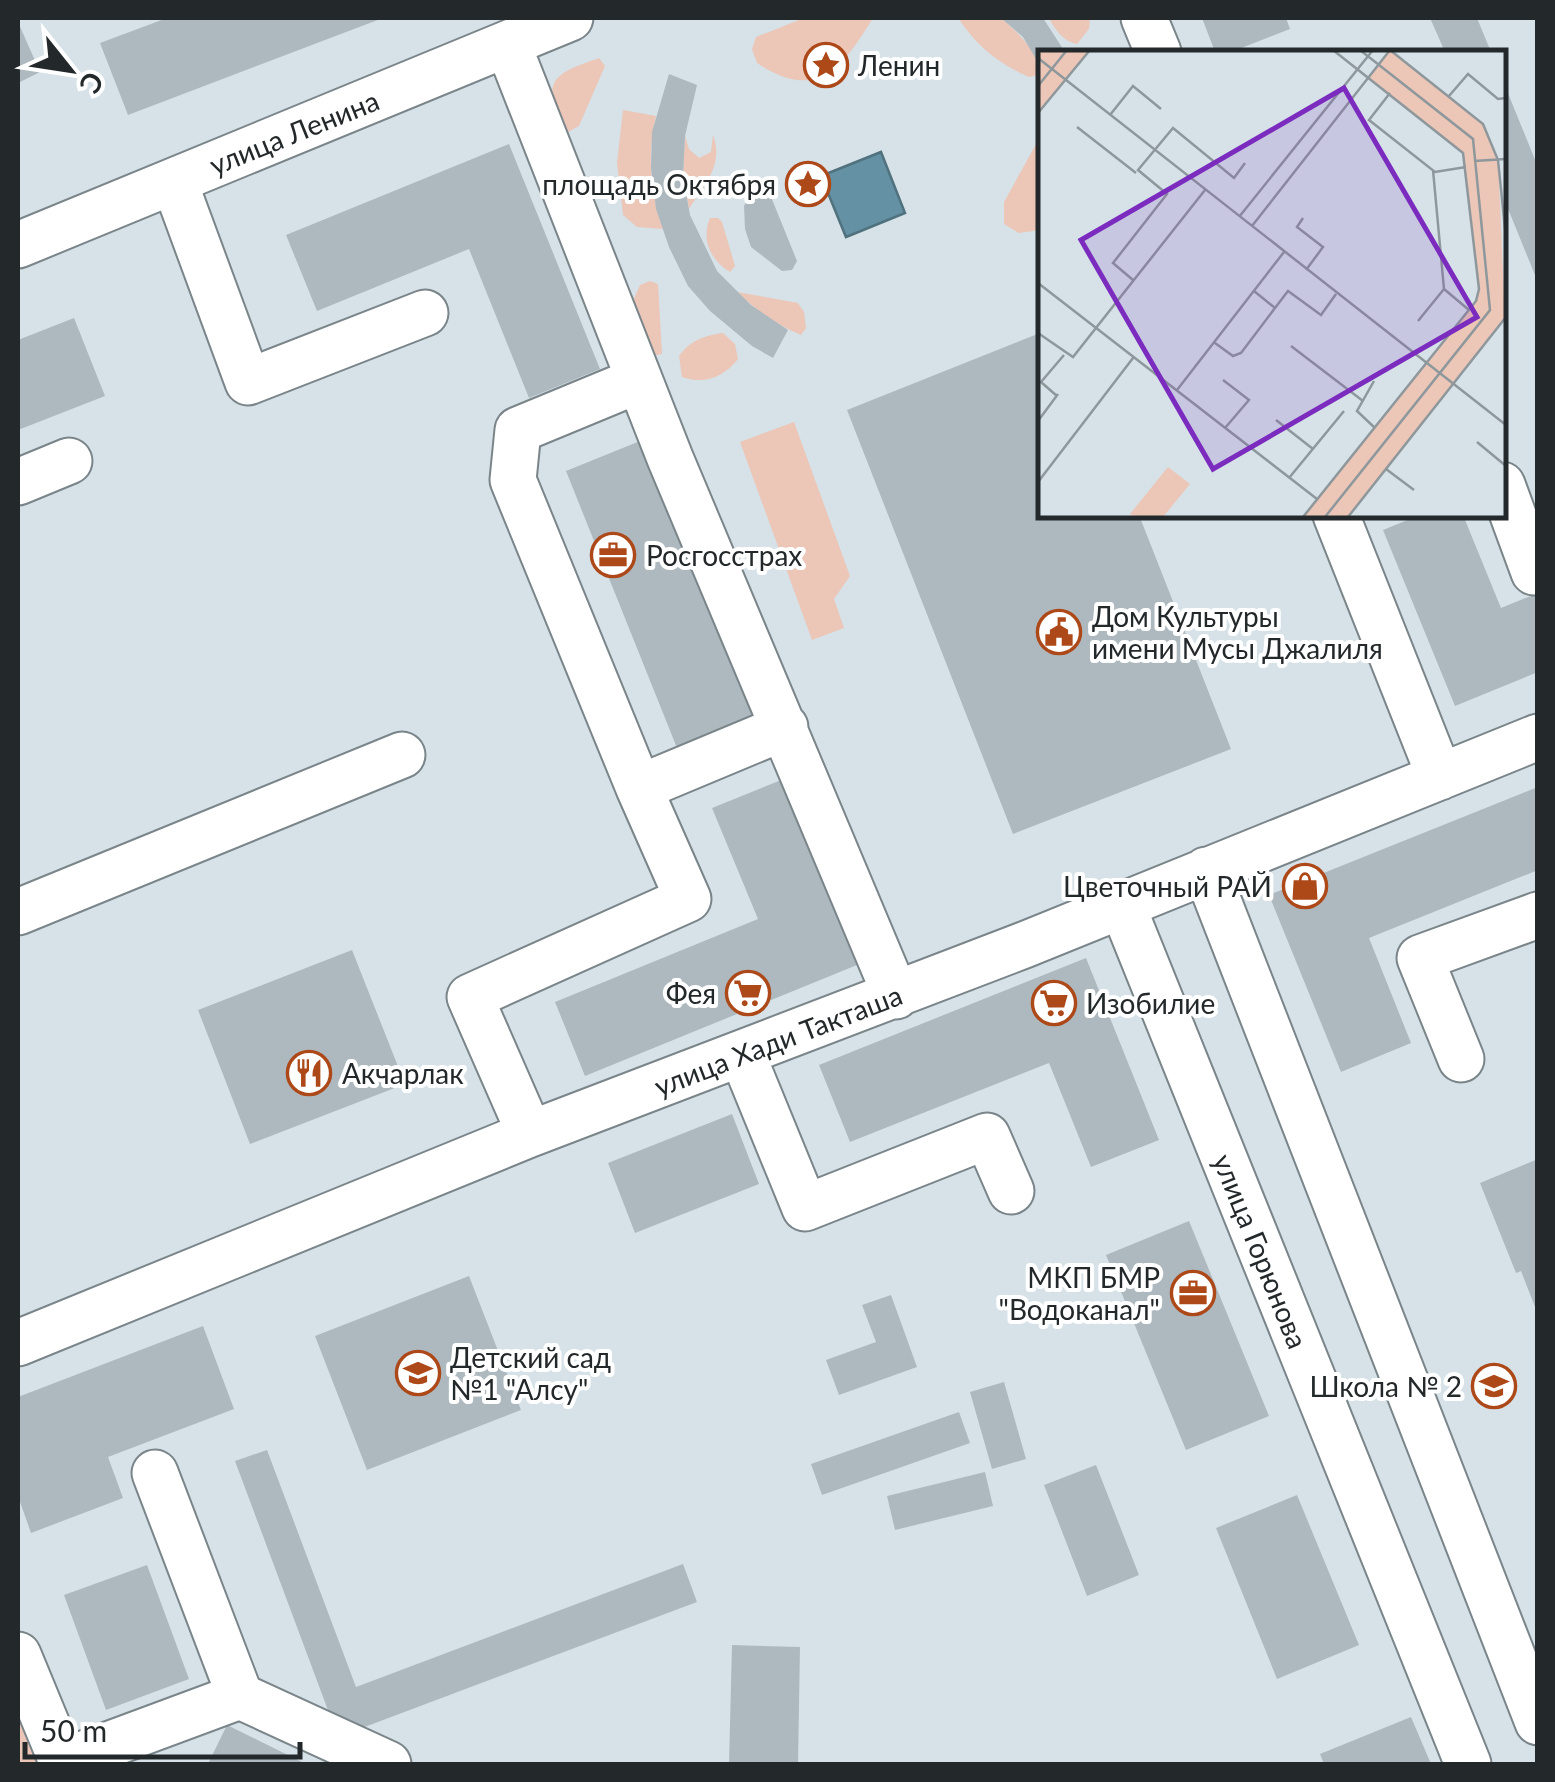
<svg xmlns="http://www.w3.org/2000/svg" width="1555" height="1782" viewBox="0 0 1555 1782" font-family="Lato,sans-serif">
<style>
.green{fill:#ecc6b7}
.water{fill:#6491a4;stroke:#50727f;stroke-width:2.5}
.building{fill:#adb9be}
.lines{fill:none;stroke-linecap:round;stroke-linejoin:round}
.minor-casing{stroke:#7a858a;stroke-width:49}
.minor{stroke:#fff;stroke-width:45}
.labels{text-anchor:middle;dominant-baseline:central;stroke-width:8;stroke-linejoin:round;paint-order:stroke}
.poi-label{font-size:28px;fill:#23282a;stroke:#fff;text-anchor:start}
.street-label{font-size:28px;fill:#23282a;stroke:#fff}
.inset-road{fill:none;stroke:#8e989c;stroke-width:2.5}
.view{fill:#7b2cbf;fill-opacity:0.15;stroke:#7b2cbf;stroke-width:5}
.inset-edge{fill:none;stroke:#23282a;stroke-width:5}
</style>
<rect width="100%" height="100%" fill="#d6e2e8"/>
<!-- green -->
<path class="green" d="M804,18H873C842,68 817,103 757,63L752,49L756,37Z
M958,18H1001C1017,32 1040,52 1040,75L1029,77C997,63 977,46 958,18Z
M1049,18H1090L1089,29L1077,44C1064,42 1055,30 1049,18Z
M599,58L605,66L579,126L568,132C560,123 558,114 554,103C544,73 576,67 599,58Z
M623,110L656,116C647,153 650,193 663,229L637,227L623,215L617,163Z
M713,135C724,165 705,184 689,209L683,177L685,136L689,149L699,158L711,152Z
M1040,137V230L1019,233L1004,224V202Z
M710,218H718L722,222L735,266L730,272C710,260 701,239 710,218Z
M650,281L658,284L662,354L652,356L631,305L640,285Z
M737,292L798,303L804,312L806,328L801,335C776,325 756,310 737,292Z
M723,333L735,344L738,359C724,377 704,385 682,377L679,356C691,340 703,336 723,333Z
M794,422L850,576L834,599L844,628L812,640L740,442Z
M18,1655L63,1764H18Z"/>
<!-- water -->
<path class="water" d="M881,152L905,213L846,237L821,176Z"/>
<!-- building -->
<path class="building" d="M167,18H383L128,115L100,43Z
M1001,18H1043L1065,52H1040V66L1023,37Z
M1202,18H1286L1290,29L1231,52H1215Z
M1430,18H1477L1491,52H1445Z
M18,22L40,72L18,83Z
M669,74L697,85L685,136L683,177L690,215L717,271L751,305L788,330L773,358L752,346L710,311L688,286L669,247L656,209L651,168L652,132Z
M1503,81L1538,167L1537,280L1502,194Z
M509,144L600,369L529,398L469,249L317,311L286,235Z
M755,186L767,187L797,261L792,270L782,271L751,247L745,229L744,206Z
M74,318L105,396L18,430V340Z
M1040,333V515H1139L1231,749L1013,834L847,410Z
M645,439L756,715L677,748L566,471Z
M1420,515H1463L1501,608L1538,593V672L1455,706L1383,530Z
M781,780L857,965L585,1076L555,1002L758,919L712,808Z
M1538,787V870L1369,938L1411,1043L1341,1072L1269,895Z
M352,950L405,1084L250,1144L198,1010Z
M1086,958L1159,1140L1091,1167L1049,1063L850,1142L819,1065Z
M732,1114L759,1184L635,1233L608,1163Z
M1538,1159V1312H1537L1521,1271L1516,1273L1480,1183Z
M1189,1221L1269,1416L1186,1450L1106,1255Z
M469,1276L521,1410L367,1470L315,1336Z
M891,1295L917,1367L839,1395L826,1360L876,1342L862,1305Z
M203,1326L234,1409L108,1457L123,1498L31,1533L18,1496V1397Z
M1004,1382L1026,1459L992,1469L970,1392Z
M959,1412L970,1443L822,1495L811,1464Z
M267,1450L356,1687L683,1564L697,1602L338,1737L235,1461Z
M1096,1465L1139,1575L1087,1596L1044,1485Z
M985,1472L993,1506L895,1530L887,1496Z
M1297,1495L1359,1645L1277,1679L1216,1528Z
M147,1565L189,1679L106,1710L64,1595Z
M732,1645L800,1647L798,1764H729Z
M1411,1717L1431,1764H1324L1320,1754Z
M227,1725L306,1764H208Z"/>
<g class="lines">
<defs>
<path id="minor" d="M1144,18L1158,52
M508,45L670,458L896,996
M174,181L248,382L425,313
M18,245L570,18
M18,482L69,461
M1502,485L1534,572L1538,571
M1336,515L1440,777
M639,788L513,480L518,430L639,380
M1206,870L1538,1722
M1122,905L1468,1764
M18,912L402,755
M742,1054L805,1208L987,1136L1011,1191
M1461,1059L1420,958L1538,915
M530,1134L470,997L688,899L639,788L785,727
M18,1343L530,1134L1024,945L1538,737
M155,1473L240,1696
M18,1655L63,1764
M62,1762L240,1696L388,1764"/>
</defs>
<!-- minor casing -->
<use href="#minor" class="minor-casing"/>
<!-- minor -->
<use href="#minor" class="minor"/>
</g>
<!-- icons -->
<defs>
<symbol id="sight-ring" viewBox="-11 -11 22 22"><circle r="9.5" fill="#fff" stroke="#ad4819" stroke-width="1.5"/><path d="M0-6L1.8-2.2L6-1.7L2.9 1.2L3.7 5.4L0 3.3L-3.7 5.4L-2.9 1.2L-6-1.7L-1.8-2.2Z" fill="#ad4819"/></symbol>
<symbol id="office-ring" viewBox="-11 -11 22 22"><circle r="9.5" fill="#fff" stroke="#ad4819" stroke-width="1.5"/><path d="M-6-3h4V-5.5h4V-3h4V5H-6ZM-1-4.5V-3h2v-1.5ZM-6 0V1H6V0Z" fill="#ad4819"/></symbol>
<symbol id="civic-ring" viewBox="-11 -11 22 22"><circle r="9.5" fill="#fff" stroke="#ad4819" stroke-width="1.5"/><path d="M-.6-6.5H3V-4.5H.6V-3L4-1V1h2V6H-6V1h2V-1L-.6-3ZM-1.2 2.5V6h2.4V2.5Z" fill="#ad4819"/></symbol>
<symbol id="shop-ring" viewBox="-11 -11 22 22"><circle r="9.5" fill="#fff" stroke="#ad4819" stroke-width="1.5"/><path d="M-5-2.5h2.3a2.7 3.5 0 0 1 5.4 0H5L5.5 6h-11ZM-1.5-2.5h3a1.5 2.3 0 0 0-3 0Z" fill="#ad4819"/></symbol>
<symbol id="supermarket-ring" viewBox="-11 -11 22 22"><circle r="9.5" fill="#fff" stroke="#ad4819" stroke-width="1.5"/><path d="M-6-5.5h2.5l.6 2H6L4.5 2H-2.5L-4.4-4H-6ZM-1.5 3.2a1.3 1.3 0 1 0 .1 0ZM3 3.2a1.3 1.3 0 1 0 .1 0Z" fill="#ad4819"/></symbol>
<symbol id="restaurant-ring" viewBox="-11 -11 22 22"><circle r="9.5" fill="#fff" stroke="#ad4819" stroke-width="1.5"/><path d="M-5-6h1v4h1v-4h1v4h1v-4h1v5L-1.5 .5V6h-2V.5L-5-1ZM5-6V6H3V1.5H1.5Q1.5-4 5-6Z" fill="#ad4819"/></symbol>
<symbol id="school-ring" viewBox="-11 -11 22 22"><circle r="9.5" fill="#fff" stroke="#ad4819" stroke-width="1.5"/><path d="M0-5L7-2L0 1L-7-2ZM-4 1L0 2.5L4 1V4Q0 6-4 4Z" fill="#ad4819"/></symbol>
</defs>
<g fill-rule="evenodd">
<use href="#sight-ring" x="801" y="40" width="50" height="50"/>
<use href="#sight-ring" x="783" y="159" width="50" height="50"/>
<use href="#office-ring" x="588" y="530" width="50" height="50"/>
<use href="#civic-ring" x="1034" y="607" width="50" height="50"/>
<use href="#shop-ring" x="1280" y="861" width="50" height="50"/>
<use href="#supermarket-ring" x="723" y="968" width="50" height="50"/>
<use href="#supermarket-ring" x="1029" y="978" width="50" height="50"/>
<use href="#restaurant-ring" x="284" y="1048" width="50" height="50"/>
<use href="#office-ring" x="1168" y="1268" width="50" height="50"/>
<use href="#school-ring" x="393" y="1348" width="50" height="50"/>
<use href="#school-ring" x="1469" y="1361" width="50" height="50"/>
</g>
<g class="labels">
<!-- poi labels -->
<g class="poi-label">
<text x="858" y="65">Ленин</text>
<text x="776" y="184" text-anchor="end">площадь Октября</text>
<text x="646" y="555">Росгосстрах</text>
<text x="1092" y="616">Дом Культуры<tspan x="1092" dy="32">имени Мусы Джалиля</tspan></text>
<text x="1272" y="886" text-anchor="end">Цветочный РАЙ</text>
<text x="716" y="993" text-anchor="end">Фея</text>
<text x="1086" y="1003">Изобилие</text>
<text x="342" y="1073">Акчарлак</text>
<text x="1160" y="1277" text-anchor="end">МКП БМР<tspan x="1160" dy="32">"Водоканал"</tspan></text>
<text x="450" y="1357">Детский сад<tspan x="450" dy="32">№1 "Алсу"</tspan></text>
<text x="1462" y="1386" text-anchor="end">Школа № 2</text>
</g>
<!-- street labels -->
<g class="street-label">
<text transform="translate(294 132) rotate(-22)">улица Ленина</text>
<text transform="translate(778 1040) rotate(-21)">улица Хади Такташа</text>
<text transform="translate(1261 1251) rotate(68)">улица Горюнова</text>
</g>
</g>
<!-- overview -->
<g transform="translate(1038 50)">
<rect width="468" height="468" fill="#d6e2e8"/>
<path d="M4,0H52L0,63V5ZM352,0L445,74L460,110L467,267L310,467H265L438,251L441,239L425,103L330,28ZM130,417L152,434L125,467H97L92,464Z" fill="#ecc6b7"/>
<path class="inset-road" d="M352,0L445,74L460,110L468,188M0,8L468,375M0,36L29,0M352,43L331,70L397,122L428,117M411,46L430,24L460,49L468,48M0,63L52,0M72,65L95,36L123,59M39,77L98,123M436,111L468,109M395,120L406,239L431,260M201,167L335,0M265,168L259,177L285,197L268,220M214,176L352,0M95,230L75,213L129,144L100,120L135,78L196,128L207,113M0,233L279,449M216,241L237,258L250,241L283,265L298,244M380,271L406,239M0,283L35,307L167,140M177,293L195,306L203,303L237,258M253,296L325,351M185,330L211,350L187,378M336,331L319,361L337,378M139,340L246,202M19,346L3,332L26,305M238,370L275,399M0,371L20,344M439,392L468,416M348,419L376,440M251,428L306,361M0,432L95,308M265,467L438,251L441,239L425,103L295,0M287,467L452,260L435,89L322,0M310,467L468,267"/>
<path class="view" d="M306,38L439,267L175,419L43,190Z"/>
<rect width="468" height="468" class="inset-edge"/>
</g>
<!-- border -->
<rect width="1555" height="1782" fill="none" stroke="#23282a" stroke-width="40"/>
<!-- north arrow -->
<g transform="translate(70 70) rotate(120)" stroke="#ffffff" stroke-width="8" paint-order="stroke">
<path d="M0-8L18 38L0 25L-18 38Z" fill="#23282a"/>
<text y="-15" font-size="28" font-weight="bold" text-anchor="middle" fill="#23282a">С</text>
</g>
<!-- scale -->
<path d="M25 1742v15h275v-15" fill="none" stroke="#23282a" stroke-width="5"/>
<text x="40" y="1742" font-size="30" fill="#23282a" stroke="#ffffff" stroke-width="8" paint-order="stroke">50 m</text>
</svg>
